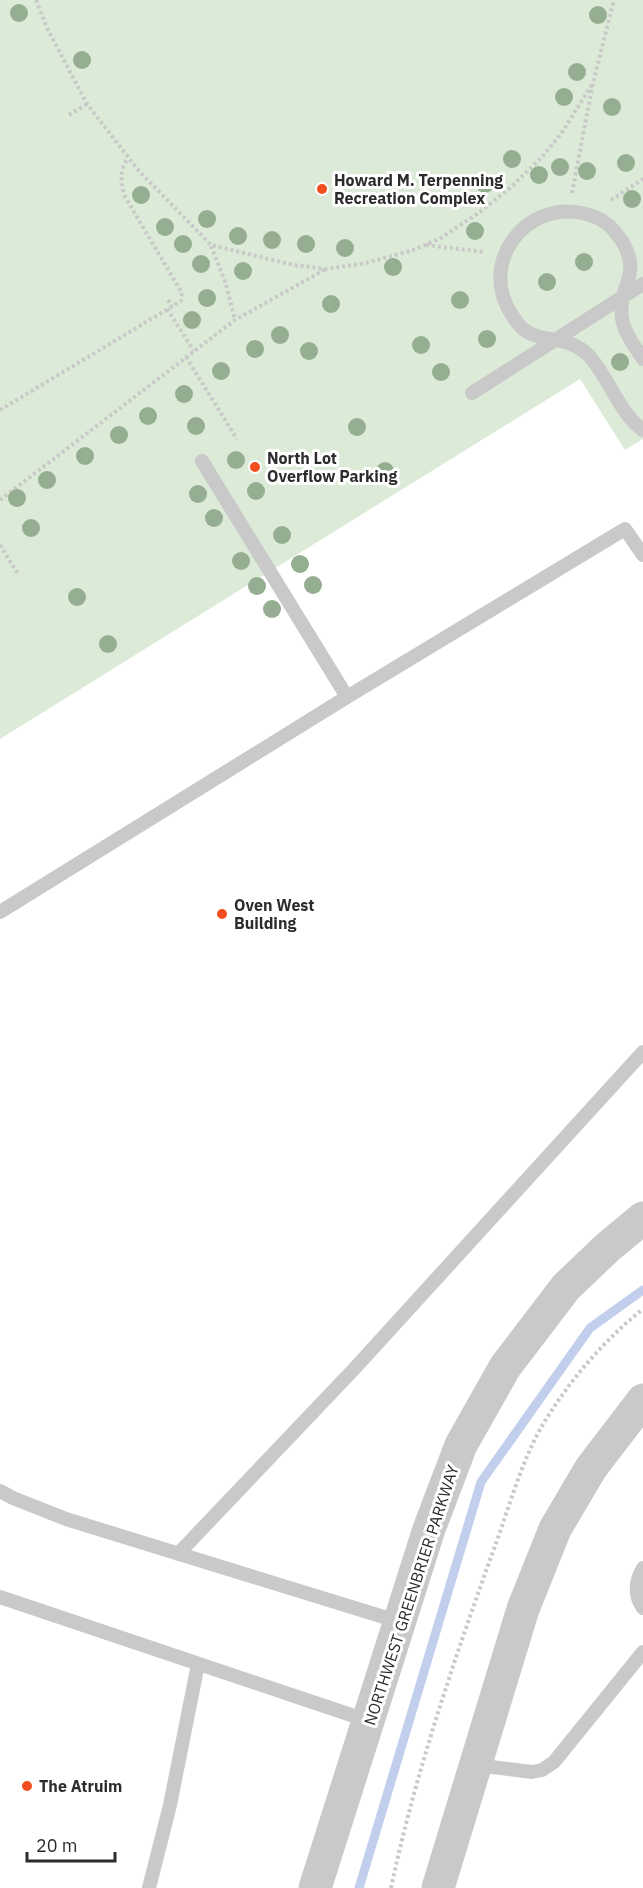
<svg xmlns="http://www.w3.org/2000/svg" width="643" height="1888" viewBox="0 0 643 1888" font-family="'IBM Plex Sans',sans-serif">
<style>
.green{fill:#dcebd7}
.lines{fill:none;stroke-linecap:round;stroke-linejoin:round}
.stream{stroke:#c1cfed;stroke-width:9}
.path{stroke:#c9c9c9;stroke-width:4;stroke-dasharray:3 3;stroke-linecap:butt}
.service{stroke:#c9c9c9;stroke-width:14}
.tertiary{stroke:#c9c9c9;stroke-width:33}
.tree{fill:#95ad90}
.poi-dot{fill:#f34e1d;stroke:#fff;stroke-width:2}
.labels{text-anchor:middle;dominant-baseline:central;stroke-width:6;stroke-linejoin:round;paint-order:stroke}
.poi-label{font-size:16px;font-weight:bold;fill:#2c2c2c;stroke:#fff;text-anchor:start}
.street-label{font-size:16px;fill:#2c2c2c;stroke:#fff}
</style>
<rect width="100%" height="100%" fill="#fff"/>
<!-- green -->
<path class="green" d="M0,0H643V439L625,450L580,379L0,739Z"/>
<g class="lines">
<!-- stream -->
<path class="stream" d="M359,1888L481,1482L590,1328L643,1290"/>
<!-- path -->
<path class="path" d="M36,0L47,28L87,104L139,171L211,245L294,265L326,269L366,263L413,250L439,239L477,214L510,188L541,158L561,134L593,83
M69,115L87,104
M572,193L593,83L614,0
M611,200L643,179
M426,245L484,252
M211,246L225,281L235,320
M168,300L172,306
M167,309L194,351
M186,357L237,439
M0,410L181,301L182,293L124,195C121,179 119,172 128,158
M0,500L235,320L326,269
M0,545L18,574
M391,1888C415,1775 452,1666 491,1557C507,1515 520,1464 542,1426C568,1382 604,1340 643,1309"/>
<!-- service -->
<path class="service" d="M643,359C635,346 624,333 622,318C617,285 643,277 622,241C618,236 613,228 607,224C600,218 591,215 582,213C524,201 478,264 512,315C515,319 519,326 523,329C542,344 570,334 590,357C610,379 618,412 643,430
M472,393L643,284
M347,697L625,529L643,555
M0,912L347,697L202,461
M0,1491L13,1498L66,1519L400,1622
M178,1554L355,1368L643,1052
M643,1568C635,1582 634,1595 643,1608
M0,1597L369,1721
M476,1765L532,1772L542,1770L554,1762L643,1652
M149,1888L170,1805L198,1664"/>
<!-- tertiary -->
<path class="tertiary" d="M315,1888L429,1529L461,1445L505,1367L566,1287L608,1247L643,1218
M438,1888L523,1609L555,1529L591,1468L643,1400"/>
</g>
<!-- trees -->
<g class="tree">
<circle cx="19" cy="13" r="9"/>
<circle cx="598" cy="15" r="9"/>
<circle cx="82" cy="60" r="9"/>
<circle cx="577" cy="72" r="9"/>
<circle cx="564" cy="97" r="9"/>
<circle cx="612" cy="107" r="9"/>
<circle cx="512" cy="159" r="9"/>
<circle cx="626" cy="163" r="9"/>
<circle cx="560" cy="167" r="9"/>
<circle cx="587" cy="171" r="9"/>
<circle cx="539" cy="175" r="9"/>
<circle cx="485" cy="184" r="9"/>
<circle cx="141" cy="195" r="9"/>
<circle cx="632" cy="199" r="9"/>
<circle cx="207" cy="219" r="9"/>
<circle cx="165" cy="227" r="9"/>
<circle cx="475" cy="231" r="9"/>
<circle cx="238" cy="236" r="9"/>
<circle cx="272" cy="240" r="9"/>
<circle cx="183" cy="244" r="9"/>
<circle cx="306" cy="244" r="9"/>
<circle cx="345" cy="248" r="9"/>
<circle cx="584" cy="262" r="9"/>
<circle cx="201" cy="264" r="9"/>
<circle cx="393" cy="267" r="9"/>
<circle cx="243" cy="271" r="9"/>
<circle cx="547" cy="282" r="9"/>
<circle cx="207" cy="298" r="9"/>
<circle cx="460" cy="300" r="9"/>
<circle cx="331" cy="304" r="9"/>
<circle cx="192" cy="320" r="9"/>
<circle cx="280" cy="335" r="9"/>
<circle cx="487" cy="339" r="9"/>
<circle cx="421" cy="345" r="9"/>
<circle cx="255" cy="349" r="9"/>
<circle cx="309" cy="351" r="9"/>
<circle cx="620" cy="362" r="9"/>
<circle cx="221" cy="371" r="9"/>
<circle cx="441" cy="372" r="9"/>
<circle cx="184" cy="394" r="9"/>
<circle cx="148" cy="416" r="9"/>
<circle cx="196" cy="426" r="9"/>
<circle cx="357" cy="427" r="9"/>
<circle cx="119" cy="435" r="9"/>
<circle cx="85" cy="456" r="9"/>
<circle cx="236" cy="460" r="9"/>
<circle cx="385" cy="471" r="9"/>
<circle cx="47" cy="480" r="9"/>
<circle cx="256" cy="491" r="9"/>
<circle cx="198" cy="494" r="9"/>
<circle cx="17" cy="498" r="9"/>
<circle cx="214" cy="518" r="9"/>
<circle cx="31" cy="528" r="9"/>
<circle cx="282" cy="535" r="9"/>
<circle cx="241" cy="561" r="9"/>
<circle cx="300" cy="564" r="9"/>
<circle cx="313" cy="585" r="9"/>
<circle cx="257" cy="586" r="9"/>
<circle cx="77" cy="597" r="9"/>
<circle cx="272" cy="609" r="9"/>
<circle cx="108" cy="644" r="9"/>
</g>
<!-- markers -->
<g class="poi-dot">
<circle cx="322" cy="189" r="6"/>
<circle cx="255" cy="467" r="6"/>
<circle cx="222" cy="914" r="6"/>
<circle cx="27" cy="1786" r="6"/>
</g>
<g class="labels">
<!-- poi labels -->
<g class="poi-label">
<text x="334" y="180">Howard M. Terpenning<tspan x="334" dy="18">Recreation Complex</tspan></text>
<text x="267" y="458">North Lot<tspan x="267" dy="18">Overflow Parking</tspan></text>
<text x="234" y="905">Oven West<tspan x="234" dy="18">Building</tspan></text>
<text x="39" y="1786">The Atruim</text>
</g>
<!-- street labels -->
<g class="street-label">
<text transform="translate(411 1595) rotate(-72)">NORTHWEST GREENBRIER PARKWAY</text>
</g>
</g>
<!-- scale -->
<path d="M27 1852v9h88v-9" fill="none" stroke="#2c2c2c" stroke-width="3"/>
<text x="36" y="1852" font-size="18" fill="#2c2c2c" stroke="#ffffff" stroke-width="4.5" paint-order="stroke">20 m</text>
</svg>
